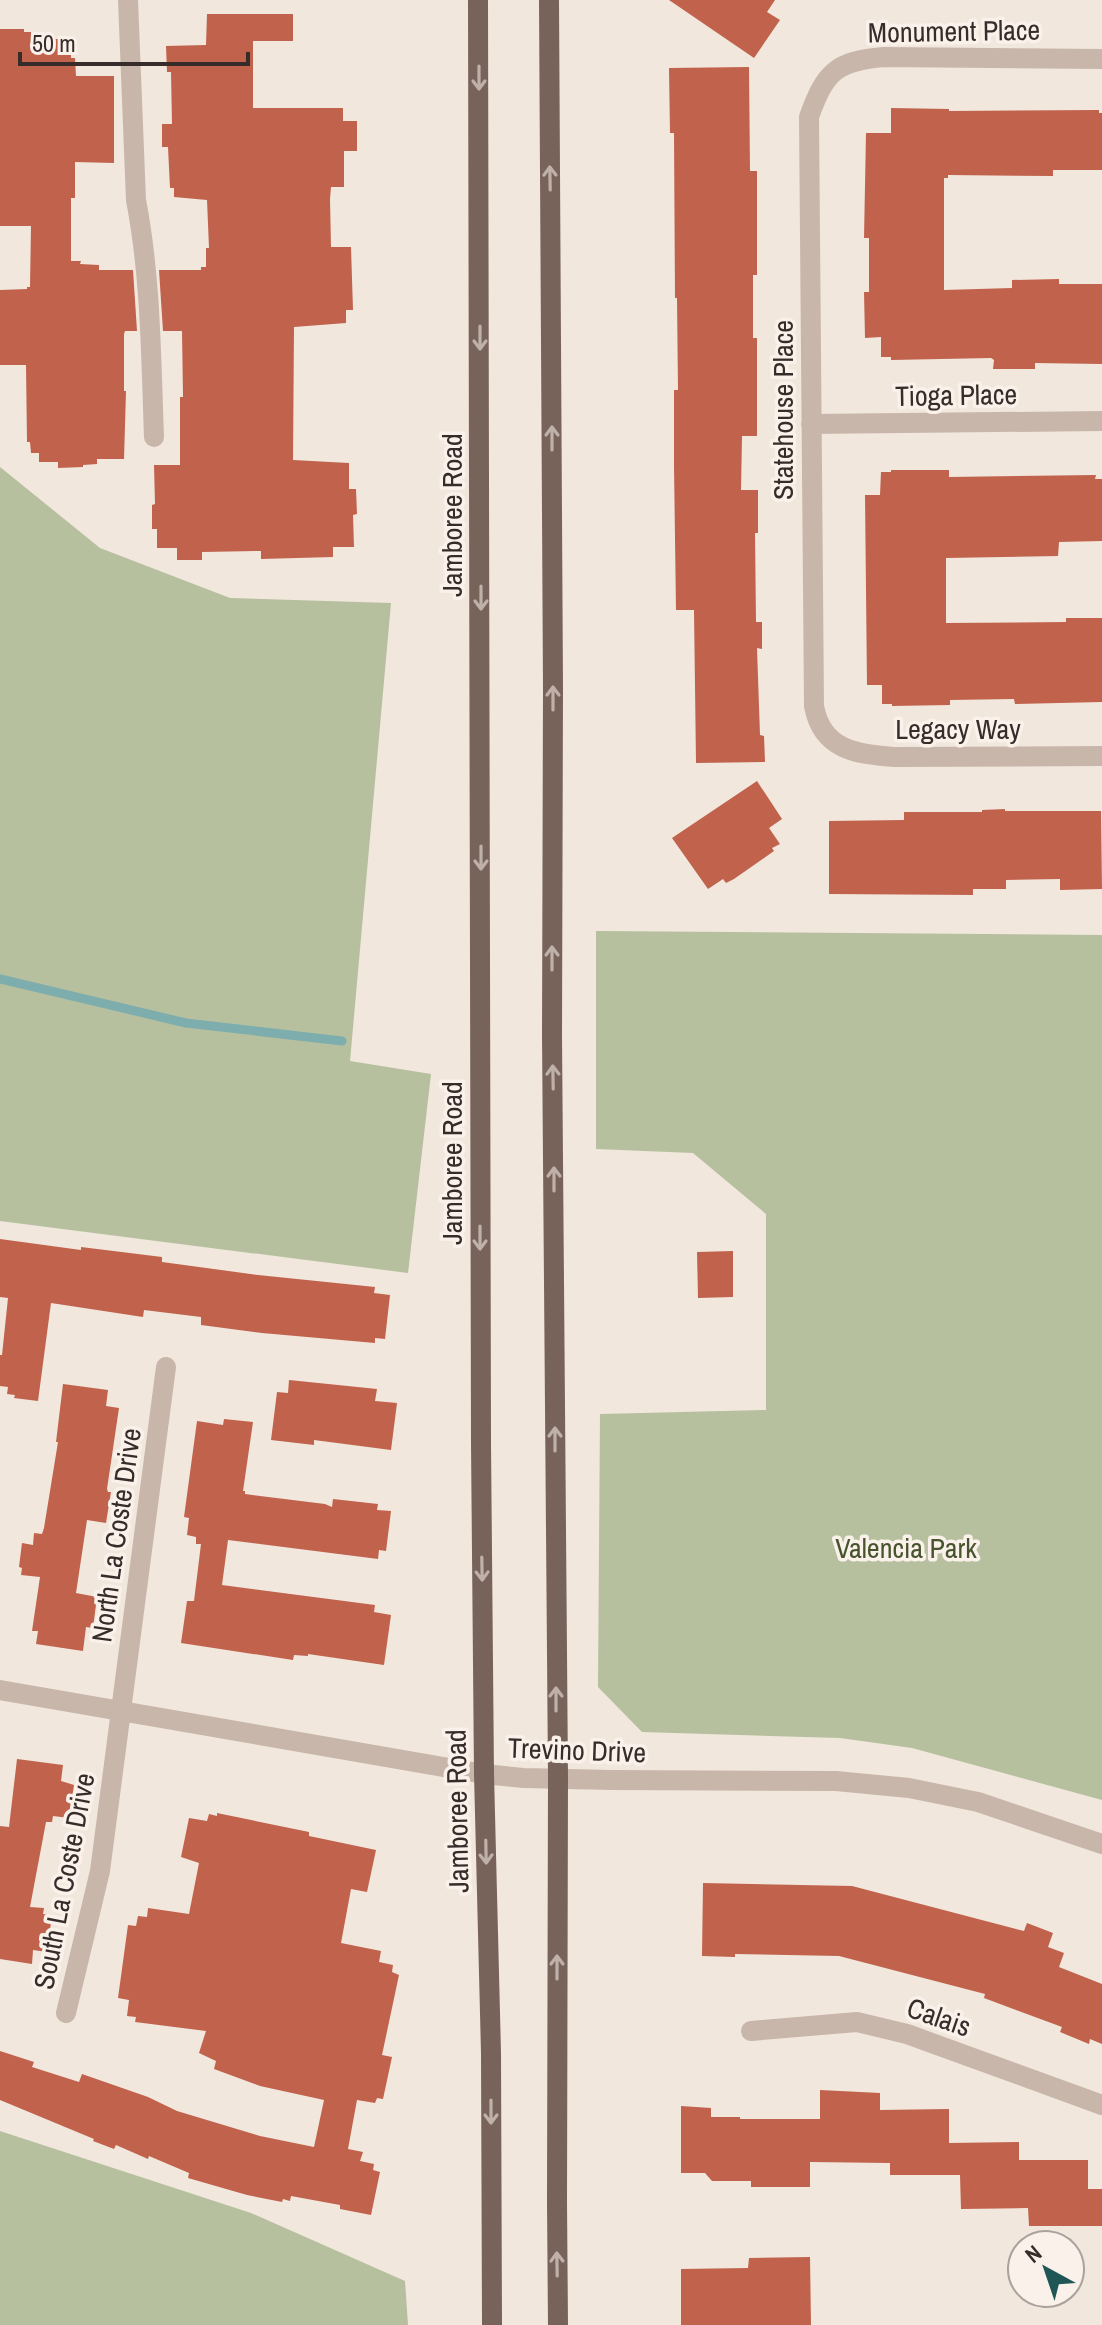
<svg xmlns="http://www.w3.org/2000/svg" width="1102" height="2325" viewBox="0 0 1102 2325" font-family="'Archivo Narrow',sans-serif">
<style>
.green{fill:#b6c09e}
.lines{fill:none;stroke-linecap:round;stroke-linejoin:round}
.stream{stroke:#7dadad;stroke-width:9}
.building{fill:#c1624c}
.minor{stroke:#c9b6aa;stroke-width:20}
.major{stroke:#78635b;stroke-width:20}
.oneway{stroke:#bfb1aa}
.labels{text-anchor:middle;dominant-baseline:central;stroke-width:7;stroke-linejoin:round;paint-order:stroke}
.street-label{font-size:28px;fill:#372c29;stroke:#f9f1ea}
.park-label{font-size:28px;fill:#48542e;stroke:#f9f1ea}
</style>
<rect width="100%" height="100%" fill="#f1e7dd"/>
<!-- green -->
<path class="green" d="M0,467L100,548L230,598L391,603L350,1061L431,1074L408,1273L0,1221Z
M596,931L1102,935V1800L912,1748L840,1738L642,1732L598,1687L600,1414L766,1410V1214L693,1153L596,1149Z
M0,2131L251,2213L405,2281L408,2325H0Z"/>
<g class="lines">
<!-- stream -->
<path class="stream" d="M0,979L186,1023L342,1041"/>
</g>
<!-- building -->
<path class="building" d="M669,0H775L767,12L780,20L754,58Z
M207,14H293V41H253V108H343V121H357V151H344V187H331L330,199L331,247H351L353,310H346V323L294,327L293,460L349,463V489H356L357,514L353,515L354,547H333V557L261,559V551L202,552V560H177V548H157V529H152V505L155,504L154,465H180V397H183L182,331H163L159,270H201V267H206V248H209L207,200L174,197V188H170L168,147H162V124H172L171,72H167L166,46L206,45Z
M0,29H24V32H44V39H64V42L71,43V58H75L76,76H114V163L75,162V198H71V261H81L80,264L99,265V270H133L137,331H125L124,334V391H126L124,459H97V464L83,465V467L58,468V462H39V453H31L30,442H27L26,365H0V290L27,289V287H30L31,226H0Z
M749,67L750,171H757V275H753V338H757V436H742L741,490H758V533H755L756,622H762V649L757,648L760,735L764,736L765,762L696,763L694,610H676L674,466V390H678L677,298H675L674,133H670L669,68Z
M891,108L949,109V111L1099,110V113H1102V170H1053V176L948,175V178H944V290L1012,288V280L1059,279V284H1102V364L1035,363V369H993L994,360L991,358L891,360V357H881V337L865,338L864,292H869V238H864L866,133H891Z
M891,470H949V477L1096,475L1095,479H1102V541L1059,542L1058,556L946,558V623L1066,622V618H1102V702L1015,704L1014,699L950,700V705L892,706V704H882V685H867L865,495H880L881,472H891Z
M757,781L782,819L769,828L780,844L772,848L774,851L734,879L726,883L723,879L708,889L672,838Z
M1005,809V811H1101L1102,889L1060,890V879L1006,880V889H973V895L829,894V821L904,820V812H982V810Z
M0,1239L81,1250V1247L162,1257V1262L258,1275L375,1287L374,1293L390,1295L385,1339L375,1338V1343L262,1333L201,1325V1317L144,1310L143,1317L51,1303L38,1401L14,1398L15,1395L7,1394L8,1387L0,1386V1355H2L8,1298L0,1297Z
M733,1251V1297L698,1298L697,1252Z
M289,1380L377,1389L375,1401L397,1403L391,1450L314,1440V1445L271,1440L277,1392L288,1393Z
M63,1384L108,1390L106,1406L119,1408L107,1489L108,1492H111L106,1523L87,1520L76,1593L97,1597L93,1628L86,1627L83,1651L36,1644L38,1631H32L40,1577L21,1575L22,1568L19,1567L22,1543L33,1545L34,1533L42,1534L44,1528L58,1442H56Z
M224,1419L253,1422L243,1491H245V1494L325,1504L332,1507L333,1499L378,1504L377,1510L391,1511L386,1551L379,1550L378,1559L228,1540L222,1585L375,1605L374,1612L391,1615L384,1665L308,1654V1656L294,1655L293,1660L181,1643L187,1601H194L201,1544H196V1537L187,1535L189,1518L184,1517L197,1421L223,1425Z
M17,1759L63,1765L61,1781L74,1785L69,1818L53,1816L52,1822H46L30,1907L44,1908L43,1914L52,1915L47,1952L33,1950L32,1964L0,1959V1826L9,1827Z
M217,1813L309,1832V1836L376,1850L367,1892L351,1889L341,1943L381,1951L379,1962L393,1965L392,1972L399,1975L382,2055L392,2057L383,2099L377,2098L375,2103L357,2100L348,2149L363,2152L360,2161L374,2164L373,2170L380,2172L371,2215L340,2209V2205L291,2196L290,2201L283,2199L282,2202L247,2195L188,2178L189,2173L149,2156L148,2159L116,2145L114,2149L93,2141L94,2139L0,2100V2051L34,2062L32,2067L79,2082L82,2074L148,2097L177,2111L260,2136L314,2147L324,2100L260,2086L214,2069L216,2061L199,2053L206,2031L135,2022L136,2017L127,2016L129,2000L118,1998L128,1925L136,1926L138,1916L147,1917L148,1908L189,1914L199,1863L181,1857L189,1818L207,1821L209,1814L217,1816Z
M703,1883L852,1886L1024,1931L1027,1923L1053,1933L1048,1947L1064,1953L1059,1967L1102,1984V2044L1090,2039L1089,2044L1060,2032L1062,2027L984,1998L985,1994L839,1956L735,1954V1957L702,1956Z
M820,2090L880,2093V2110L949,2109V2143L1019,2142V2160H1088V2189H1102V2226H1029L1028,2208L961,2209L960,2175H890V2163L810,2162V2187H751V2181H712L705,2173H681V2106L711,2108V2117H740V2119H820Z
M810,2257L811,2325H681V2269L748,2268L749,2258Z"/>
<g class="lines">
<!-- minor -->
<path class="minor" d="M128,0L136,200C151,278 151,358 154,437
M1102,59L884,57C836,61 825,72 809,117L814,706C822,750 856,754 894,757L1102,756
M811,424L1102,421
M0,1690L484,1774L523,1778L611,1780L836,1781L909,1788L978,1802L1102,1844
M66,2013L100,1871L166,1367
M751,2031L857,2022L907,2034L1102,2105"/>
<!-- major -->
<path class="major" d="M478,0L481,1443L484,1774L491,2053L492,2325
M549,0L553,687L552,1036L558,1777L557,2202L558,2325"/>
</g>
<!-- one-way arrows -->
<defs><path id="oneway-shaft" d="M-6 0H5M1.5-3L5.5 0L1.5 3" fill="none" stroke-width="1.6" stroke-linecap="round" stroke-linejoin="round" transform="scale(2)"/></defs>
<g class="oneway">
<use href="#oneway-shaft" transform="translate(479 78) rotate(90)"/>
<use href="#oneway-shaft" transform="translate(550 178) rotate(-91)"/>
<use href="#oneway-shaft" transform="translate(480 338) rotate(90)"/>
<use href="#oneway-shaft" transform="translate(552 438) rotate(-90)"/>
<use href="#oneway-shaft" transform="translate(481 598) rotate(90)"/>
<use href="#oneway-shaft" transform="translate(553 698) rotate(-90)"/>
<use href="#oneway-shaft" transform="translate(481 858) rotate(90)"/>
<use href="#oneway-shaft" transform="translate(552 958) rotate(-90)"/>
<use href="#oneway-shaft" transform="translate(553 1077) rotate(-91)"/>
<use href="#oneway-shaft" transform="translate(554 1179) rotate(-90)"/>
<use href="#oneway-shaft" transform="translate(480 1238) rotate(90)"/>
<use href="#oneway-shaft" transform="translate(555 1439) rotate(-90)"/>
<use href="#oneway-shaft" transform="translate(482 1569) rotate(89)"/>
<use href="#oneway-shaft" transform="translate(556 1699) rotate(-90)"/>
<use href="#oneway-shaft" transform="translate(486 1852) rotate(89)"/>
<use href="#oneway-shaft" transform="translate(557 1967) rotate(-90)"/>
<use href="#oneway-shaft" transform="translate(491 2112) rotate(90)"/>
<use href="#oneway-shaft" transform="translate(557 2264) rotate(-91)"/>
</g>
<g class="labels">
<!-- street labels -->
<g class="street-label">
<text transform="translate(954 31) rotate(-1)">Monument Place</text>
<text transform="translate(956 395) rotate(-1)">Tioga Place</text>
<text transform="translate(783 410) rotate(-90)">Statehouse Place</text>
<text transform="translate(452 515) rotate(-90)">Jamboree Road</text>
<text x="958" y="729">Legacy Way</text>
<text transform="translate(452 1163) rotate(-90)">Jamboree Road</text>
<text transform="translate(116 1535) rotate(-82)">North La Coste Drive</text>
<text transform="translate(577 1750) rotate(2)">Trevino Drive</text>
<text transform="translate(457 1811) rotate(-91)">Jamboree Road</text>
<text transform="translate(64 1881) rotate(-79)">South La Coste Drive</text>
<text transform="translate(939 2017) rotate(19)">Calais</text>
</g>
<!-- park labels -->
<g class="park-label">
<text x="906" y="1548">Valencia Park</text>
</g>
</g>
<!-- north arrow -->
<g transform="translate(1046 2269) rotate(320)"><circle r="38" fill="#f9f1ea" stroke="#aba29d" stroke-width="2"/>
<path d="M0-6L14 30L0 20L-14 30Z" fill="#205656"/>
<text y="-12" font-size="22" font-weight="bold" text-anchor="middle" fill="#372c29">N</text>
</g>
<!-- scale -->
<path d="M20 52v12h228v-12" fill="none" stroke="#372c29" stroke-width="4"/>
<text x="32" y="52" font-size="24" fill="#372c29" stroke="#f9f1ea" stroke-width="6" paint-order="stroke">50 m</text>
</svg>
